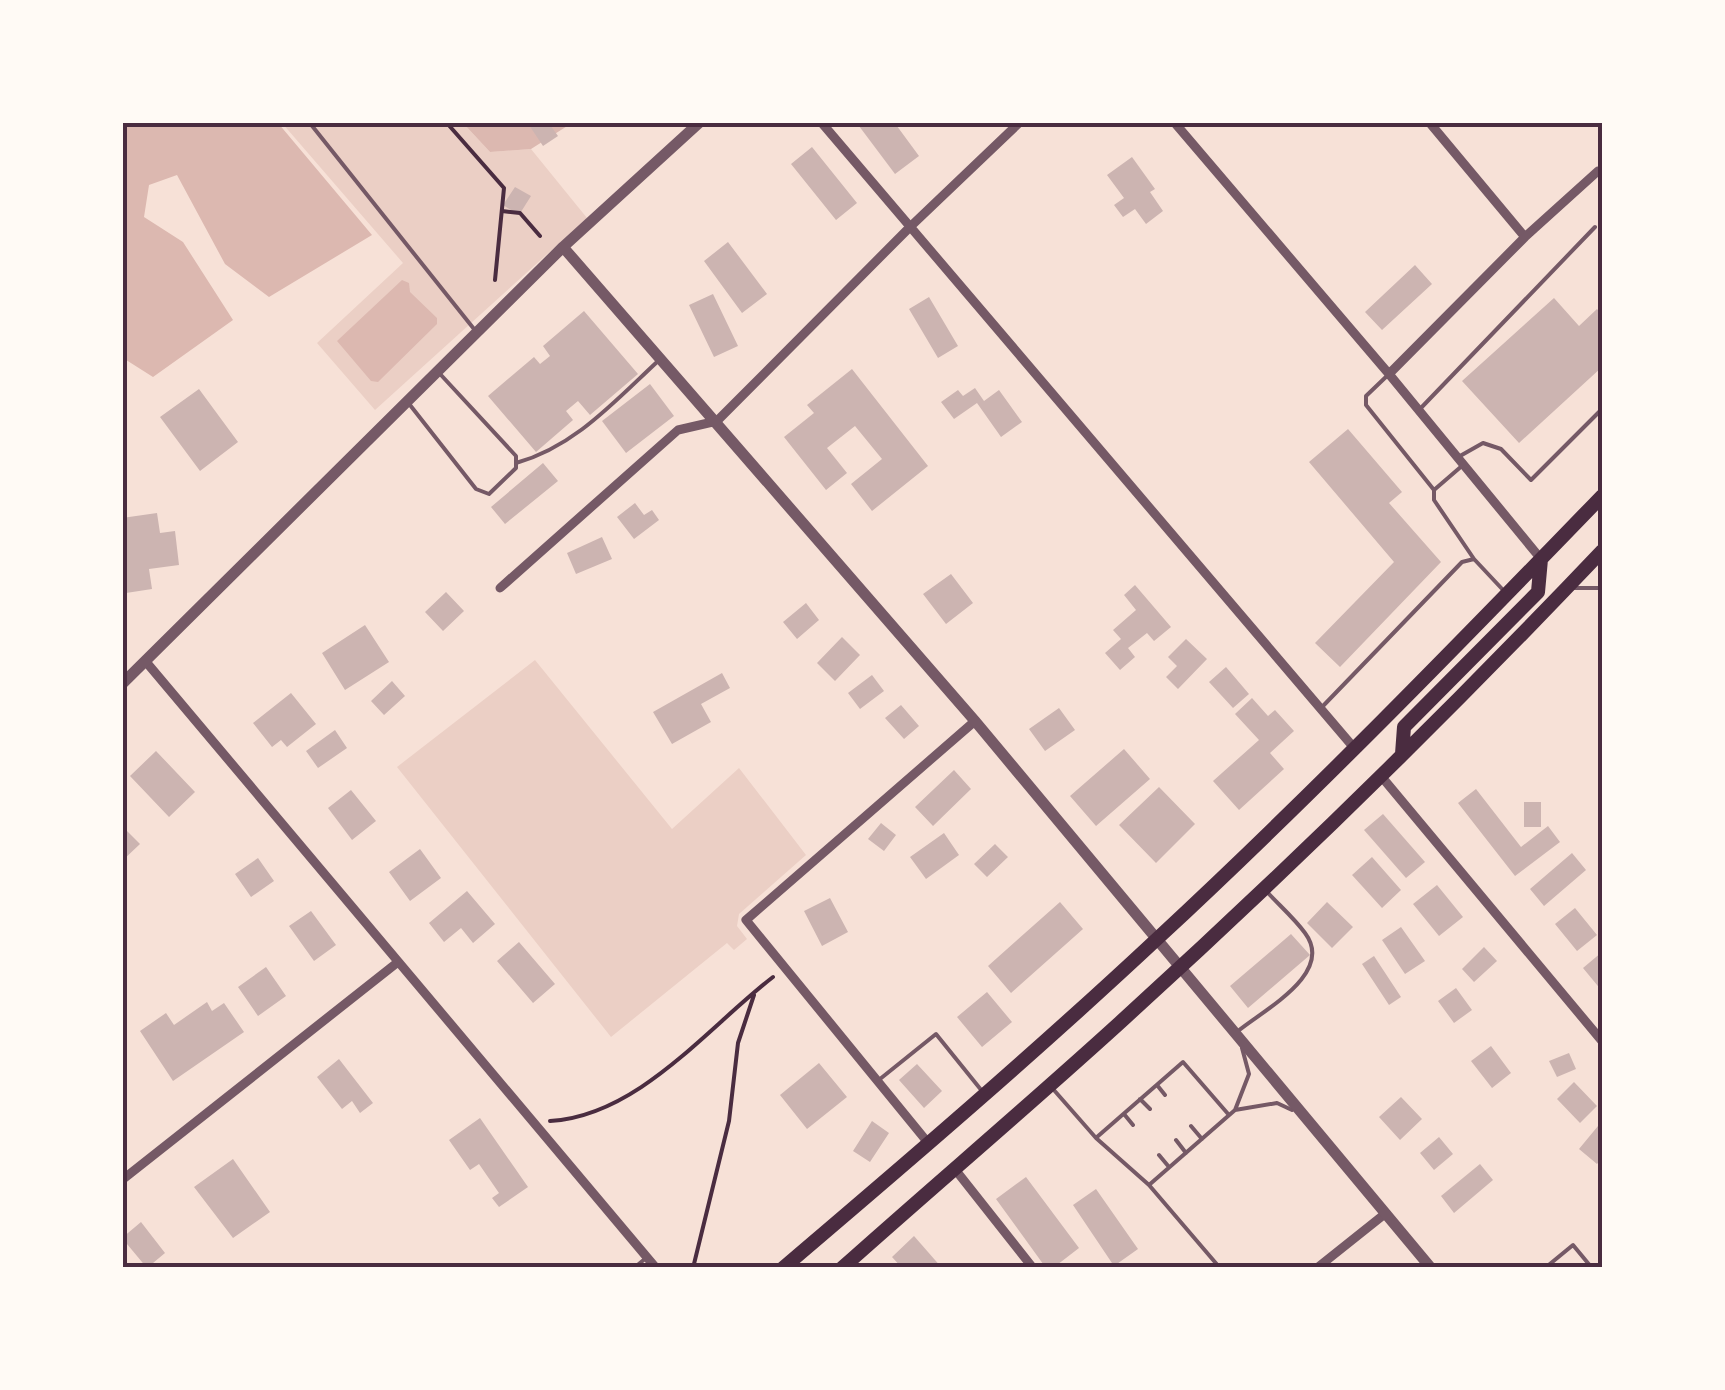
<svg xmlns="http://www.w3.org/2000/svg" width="1725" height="1390" viewBox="0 0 1725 1390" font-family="Karla,sans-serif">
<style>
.green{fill:#ebcfc5}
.water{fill:#dcb8b0}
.building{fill:#ccb4b1}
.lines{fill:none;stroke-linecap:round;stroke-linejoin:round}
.path{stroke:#4a2c40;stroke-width:4}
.service{stroke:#755966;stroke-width:4}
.minor{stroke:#755966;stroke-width:9}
.tertiary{stroke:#755966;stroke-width:11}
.primary{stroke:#4a2c40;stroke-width:14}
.neatline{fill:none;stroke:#4a2c40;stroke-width:4}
</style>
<rect width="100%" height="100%" fill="#f7e1d7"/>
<!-- green -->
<path class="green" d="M282,123H463L490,152L531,149L587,218L375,410L317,343L403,263Z
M535,660L672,829L739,768L806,855L739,914L737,926L747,939L734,950L727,943L611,1037L397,767Z"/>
<!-- water -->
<path class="water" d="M122,123H278L372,235L269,297L225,264L177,175L149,185L144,217L183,242L233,320L153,377L123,358Z
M463,123H572L531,149L490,152Z
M402,280L409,283L410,292L437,318V324L378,382L371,381L337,341Z"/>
<!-- building -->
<path class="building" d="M527,122H548L558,136L543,146Z
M856,122H894L919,156L895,174Z
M812,147L857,203L836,220L791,164Z
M1132,157L1155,189L1150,192L1163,211L1146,224L1135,209L1123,217L1114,205L1124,198L1107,175Z
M515,187L531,196L519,215L503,205Z
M728,242L767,294L742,313L704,261Z
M1415,265L1432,284L1382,330L1365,312Z
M713,294L738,346L714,357L689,305Z
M929,297L958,346L938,358L909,309Z
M1554,298L1579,326L1597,309L1602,315V367L1519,443L1462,381Z
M584,311L638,374L590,415L578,401L566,411L573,420L536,452L488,396L534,357L540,364L550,356L543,346Z
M852,369L928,466L872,511L851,484L882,459L855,426L827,448L847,473L826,490L784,437L814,413L807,405Z
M650,384L674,416L626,453L602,421Z
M975,388L984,401L999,390L1022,422L1001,437L977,403L954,419L941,402L958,390L963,396Z
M199,389L238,442L200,471L160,417Z
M1348,429L1402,492L1389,503L1441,562L1340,667L1315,643L1394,562L1309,462Z
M543,463L558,481L505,524L491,507Z
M635,503L644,515L652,510L659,520L634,539L617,517Z
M157,513L160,533L175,531L179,565L149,569L152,589L126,593L122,518Z
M602,537L612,559L576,574L567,553Z
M951,574L973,603L946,624L923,594Z
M1135,585L1171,627L1154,641L1147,633L1128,648L1135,657L1120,670L1105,653L1121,639L1113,630L1136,610L1124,595Z
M446,592L464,611L443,631L425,612Z
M806,603L819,620L797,639L783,622Z
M365,625L389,662L345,690L322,653Z
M842,637L860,655L835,681L817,663Z
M1186,639L1207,659L1178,689L1166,677L1177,666L1168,657Z
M1226,667L1249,694L1233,708L1209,682Z
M722,673L730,688L701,704L711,722L672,744L653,712Z
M872,675L884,691L860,709L848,693Z
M392,681L405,696L384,715L371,701Z
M291,693L316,724L287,747L281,740L272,747L253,723Z
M1252,698L1268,716L1275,710L1294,731L1270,753L1284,769L1239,810L1213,781L1259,740L1235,714Z
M901,705L919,726L904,739L885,718Z
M1059,708L1075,730L1045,751L1029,729Z
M335,730L347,748L318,768L306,751Z
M1124,749L1150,779L1096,826L1070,796Z
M156,751L195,792L169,817L130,776Z
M954,770L971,789L933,826L915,807Z
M1159,787L1195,824L1156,863L1119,825Z
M1476,789L1521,847L1548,826L1560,842L1515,876L1458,803Z
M351,790L376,821L352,840L328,808Z
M1524,802H1541V827H1524Z
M1383,814L1425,862L1406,878L1364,830Z
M881,823L896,835L884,851L868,839Z
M122,826L140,844L122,861Z
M944,833L959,855L926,879L910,857Z
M995,844L1008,857L987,877L974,864Z
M420,849L441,878L410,901L389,872Z
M1572,853L1586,870L1544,906L1530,889Z
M1372,857L1401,890L1382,908L1352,875Z
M258,858L274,881L251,897L235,874Z
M1437,885L1463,917L1439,936L1413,904Z
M467,891L495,924L473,943L461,928L444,942L429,923Z
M830,898L848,932L822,946L804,911Z
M1060,902L1083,929L1011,993L988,966Z
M1327,902L1353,927L1332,948L1307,923Z
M1575,908L1597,935L1577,951L1555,924Z
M311,911L336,945L314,961L289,926Z
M1401,927L1425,961L1405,974L1382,940Z
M1291,934L1310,955L1248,1008L1230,986Z
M519,942L555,984L533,1003L497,961Z
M1484,947L1497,961L1474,982L1462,969Z
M1602,952V991L1583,968Z
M1374,956L1401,997L1389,1005L1362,964Z
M266,967L286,996L258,1016L238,987Z
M1456,988L1472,1010L1454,1023L1438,1001Z
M987,992L1012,1022L982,1047L957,1017Z
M207,1002L212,1011L224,1003L244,1032L173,1081L140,1031L166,1013L174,1025Z
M1491,1046L1511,1073L1492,1088L1471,1061Z
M1569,1053L1576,1069L1557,1077L1549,1061Z
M339,1059L373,1103L360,1113L352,1101L342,1109L317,1077Z
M819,1063L847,1097L807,1129L780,1095Z
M917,1064L942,1091L924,1108L899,1080Z
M1574,1082L1597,1106L1580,1123L1557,1099Z
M1401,1097L1422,1119L1400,1140L1379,1117Z
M480,1118L528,1187L499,1207L492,1198L499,1193L479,1164L470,1170L449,1140Z
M872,1121L889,1133L870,1162L853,1151Z
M1598,1126L1602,1130V1158L1597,1164L1579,1149Z
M1439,1137L1453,1154L1434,1170L1420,1153Z
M233,1159L270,1212L233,1238L194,1187Z
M1480,1164L1493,1180L1454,1213L1441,1196Z
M1026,1177L1079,1248L1053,1268H1046L996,1199Z
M1096,1189L1138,1249L1114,1266L1073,1205Z
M141,1222L165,1253L147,1268L122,1238Z
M914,1236L942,1268H902L892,1257Z"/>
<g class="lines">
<!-- path -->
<path class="path" d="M446,122L504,188L495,280
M502,211L520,213L540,236
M550,1121C638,1116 707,1028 773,977
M693,1268L729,1121L738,1043L754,995"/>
<!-- service -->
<path class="service" d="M309,122L474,329
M1389,374L1366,396V405L1434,490
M410,405L476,489L489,494L516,468V456L441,375
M1419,410L1595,227
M1460,456L1483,443L1501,449L1531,480L1602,409
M516,463C574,447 614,402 657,362
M1463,465L1434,490V500L1474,559
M1572,588H1602
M1323,706L1462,562L1474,559L1504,591
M1238,1031C1265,1009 1335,973 1305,933C1294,918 1280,906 1267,892
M880,1079L936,1034L982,1091
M1157,1085L1165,1095
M1053,1089L1096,1138L1149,1185L1220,1268
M1140,1099L1150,1109
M1235,1110L1277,1103L1292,1110
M1124,1114L1133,1125
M1191,1126L1202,1139
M1097,1137L1183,1062L1229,1115
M1176,1140L1186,1153
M1159,1155L1169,1167
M1149,1185L1235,1110L1249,1074L1242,1048
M634,1268L646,1258
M1545,1268L1573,1245L1592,1268"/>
<!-- minor -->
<path class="minor" d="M821,122L1355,749
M1174,122L1389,374L1541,559
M1429,122L1525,237
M1389,374L1525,237L1598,171
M500,588L678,430L717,421L910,227L1020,122
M147,663L656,1268
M1381,776L1602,1041
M929,1144L746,920L975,721
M954,1168L1033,1268
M122,1180L398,962
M1317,1268L1386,1213"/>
<!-- tertiary -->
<path class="tertiary" d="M563,247L975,721L1431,1268
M122,684L563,247L700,122"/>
<!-- primary -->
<path class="primary" d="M1402,754L1404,727L1538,592L1541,559
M783,1268C910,1160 1036,1052 1158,938C1311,796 1457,646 1602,496
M842,1268C936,1184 1033,1102 1126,1017C1290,868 1449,712 1602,551"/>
</g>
<!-- border -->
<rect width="1725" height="1390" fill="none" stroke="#fffaf5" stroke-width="250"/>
<rect x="125" y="125" width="1475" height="1140" class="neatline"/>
</svg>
